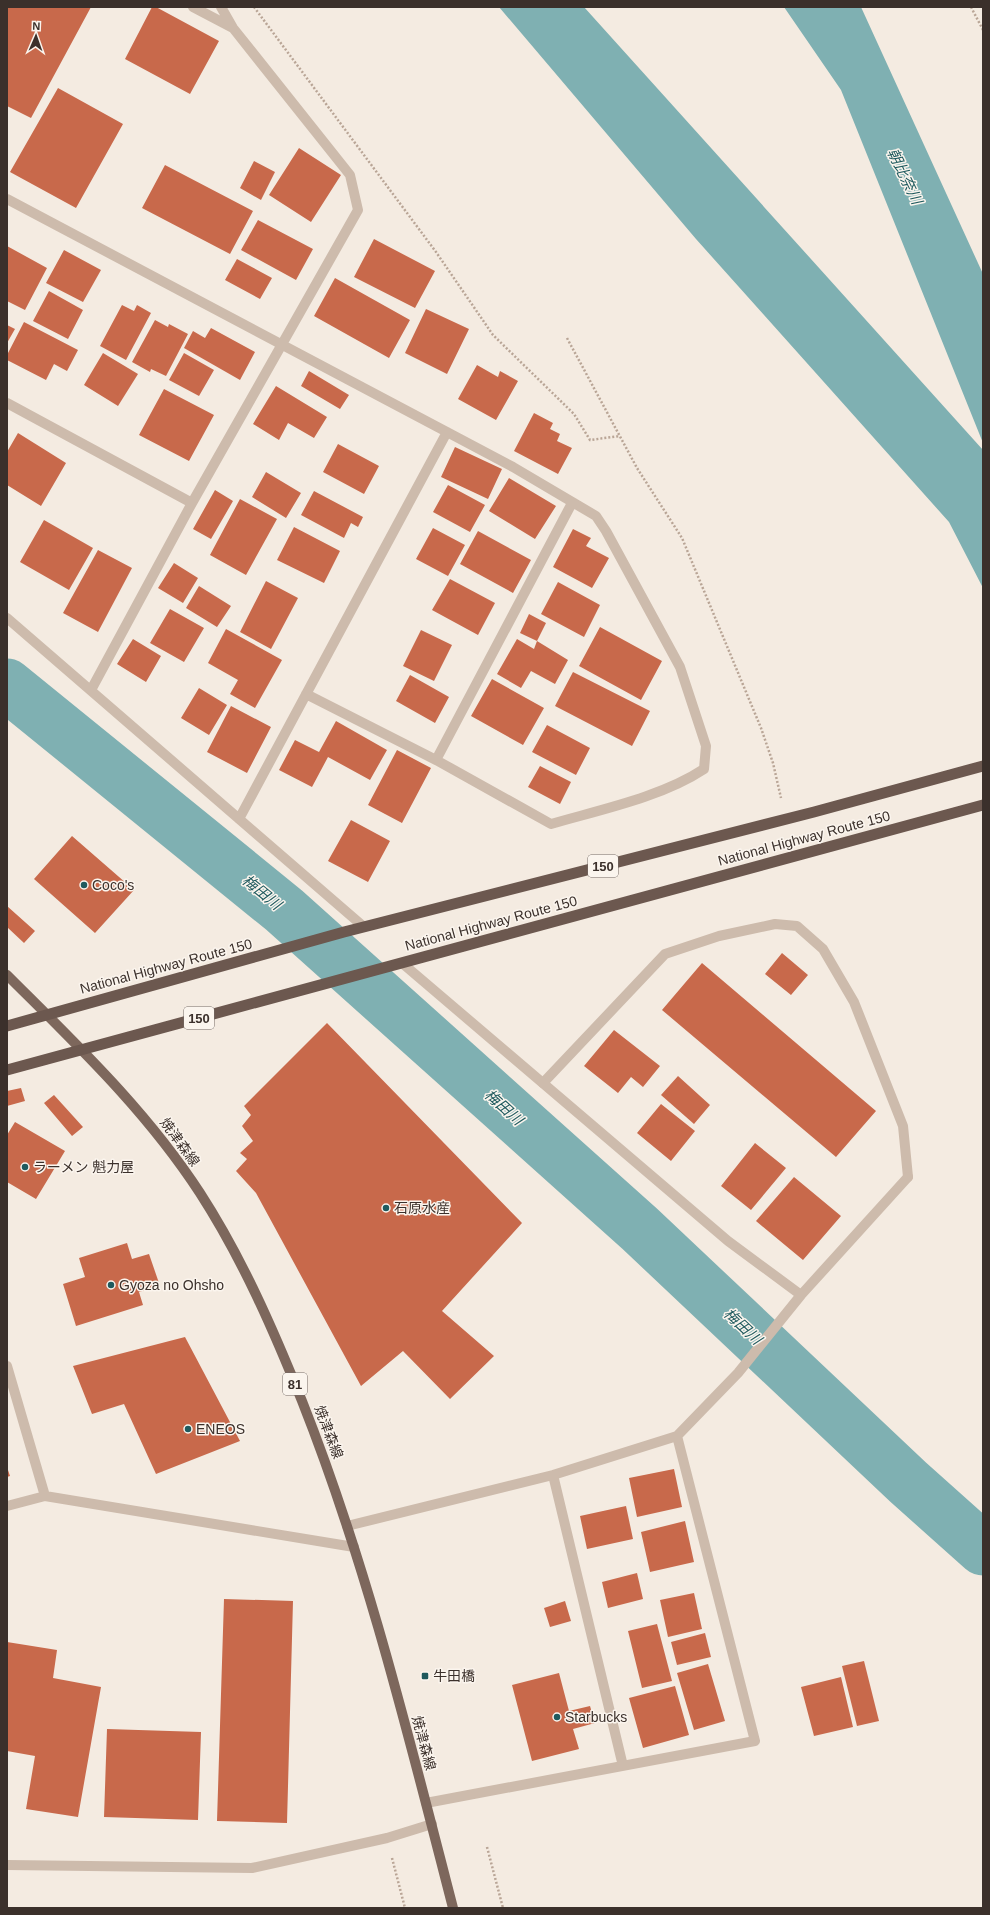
<svg xmlns="http://www.w3.org/2000/svg" width="990" height="1915" viewBox="0 0 990 1915" font-family="Arial,'Noto Sans JP',sans-serif">
<style>
.water{fill:#7fb0b2}
.lines{fill:none;stroke-linecap:round;stroke-linejoin:round}
.river{stroke:#7fb0b2;stroke-width:53}
.building{fill:#c8694b}
.path{stroke:#b9a596;stroke-width:2.5;stroke-dasharray:2 2;stroke-linecap:butt}
.service{stroke:#cdbbac;stroke-width:10}
.minor{stroke:#cdbbac;stroke-width:10}
.primary{stroke:#7d675c;stroke-width:10}
.trunk{stroke:#6c584f;stroke-width:11}
.poi-dot{fill:#1f5a5e;stroke:#fbf5ee;stroke-width:1.5}
.labels{text-anchor:middle;dominant-baseline:central;stroke-width:3;stroke-linejoin:round;paint-order:stroke}
.shield{fill:#fbf5ee;stroke:#756b66;stroke-width:1}
.shield-label{font-size:13px;font-weight:bold;fill:#3b302b}
.street-label{font-size:14px;fill:#3b302b;stroke:#fbf5ee}
.poi-label{font-size:14px;fill:#3b302b;stroke:#fbf5ee;text-anchor:start}
.water-label{font-size:15px;font-style:italic;fill:#1f5a5e;stroke:#fbf5ee}
</style>
<rect width="100%" height="100%" fill="#f4ebe1"/>
<!-- water -->
<path class="water" d="M499,7H584L983,450V588L949,522L696,239Z
M784,7H861L983,274V443L841,90Z"/>
<g class="lines">
<!-- river -->
<path class="river" d="M7,685L284,910L640,1229L908,1482L983,1549"/>
</g>
<!-- building -->
<path class="building" d="M7,7H91L31,118L7,106Z
M152,7H156L219,41L190,94L125,59Z
M58,88L123,124L76,208L10,172Z
M299,148L341,175L311,222L269,195Z
M254,161L275,172L261,200L240,188Z
M165,165L253,211L230,254L142,208Z
M258,220L313,249L296,280L241,250Z
M374,239L435,271L415,308L354,277Z
M7,246L47,268L25,310L7,301Z
M64,250L101,270L83,302L46,283Z
M237,259L272,278L260,299L225,280Z
M335,278L410,320L389,358L314,316Z
M49,291L83,310L68,339L33,321Z
M122,305L134,311L137,305L151,313L126,360L100,346Z
M426,309L469,329L447,374L405,353Z
M155,320L168,327L169,324L188,334L166,376L151,369L150,372L132,362Z
M24,322L78,350L67,371L54,364L46,380L7,360V355Z
M7,325L15,329L7,343Z
M211,328L255,352L240,380L184,348L193,331L205,338Z
M103,353L138,374L118,406L84,385Z
M184,353L214,370L199,396L169,380Z
M477,365L498,377L500,371L518,381L496,420L458,399Z
M309,371L349,395L340,409L301,386Z
M276,386L327,417L314,438L288,423L279,440L253,424Z
M164,389L214,415L189,461L139,435Z
M534,413L553,423L550,429L560,434L557,441L572,448L558,474L514,451Z
M18,433L66,463L41,506L7,485V452Z
M338,444L379,466L364,494L323,472Z
M455,447L502,469L488,499L441,477Z
M266,472L301,493L286,518L252,497Z
M509,478L556,506L535,539L489,511Z
M448,485L485,505L470,532L433,512Z
M215,490L233,501L211,539L193,529Z
M314,491L363,517L358,527L351,523L344,538L301,515Z
M240,499L277,519L246,575L210,555Z
M44,520L93,548L69,590L20,562Z
M294,527L340,551L324,583L277,560Z
M433,528L465,545L448,576L416,559Z
M573,529L591,538L586,546L609,558L592,588L553,567Z
M478,531L531,560L513,593L460,564Z
M98,550L132,568L98,632L63,613Z
M174,563L198,578L183,603L158,588Z
M450,579L495,603L478,635L432,610Z
M266,581L298,598L271,649L240,632Z
M558,582L600,605L584,637L541,614Z
M199,586L231,606L217,627L186,608Z
M170,609L204,628L184,662L150,643Z
M529,614L546,623L537,641L520,633Z
M600,627L662,661L641,700L579,666Z
M226,629L282,660L255,708L230,694L238,680L208,663Z
M421,630L452,645L434,681L403,666Z
M133,639L161,656L146,682L117,664Z
M517,639L534,649L537,641L568,660L555,684L531,671L521,688L497,674Z
M573,672L650,711L632,746L555,706Z
M410,675L449,697L435,723L396,701Z
M492,679L544,708L523,745L471,716Z
M199,688L227,705L209,735L181,718Z
M231,706L271,727L247,773L207,752Z
M336,721L387,750L370,780L328,757L312,787L279,770L295,740L319,752Z
M547,725L590,748L576,775L532,752Z
M397,750L431,768L402,823L368,805Z
M540,766L571,782L560,804L528,787Z
M351,820L390,841L368,882L328,861Z
M72,836L134,890L95,933L34,879Z
M7,906L35,931L24,943L7,927Z
M782,953L808,975L791,995L765,974Z
M702,963L876,1111L836,1157L662,1010Z
M327,1023L522,1223L442,1311L494,1356L450,1399L403,1351L361,1386L256,1193L236,1171L247,1159L240,1153L253,1141L242,1126L251,1115L244,1106Z
M614,1030L660,1066L643,1087L631,1077L618,1093L584,1066Z
M678,1076L710,1105L694,1124L661,1095Z
M21,1088L25,1101L7,1106V1091Z
M54,1095L83,1127L72,1136L44,1103Z
M661,1104L695,1131L671,1161L637,1133Z
M15,1122L65,1151L36,1199L7,1182V1135Z
M755,1143L786,1168L751,1210L721,1186Z
M794,1177L841,1216L803,1260L756,1221Z
M127,1243L132,1259L149,1254L160,1286L139,1292L143,1305L76,1326L63,1284L85,1277L79,1258Z
M185,1337L240,1441L156,1474L124,1404L92,1414L73,1366Z
M7,1467L10,1476L7,1477Z
M674,1469L682,1507L637,1517L629,1478Z
M626,1506L633,1539L587,1549L580,1516Z
M685,1521L694,1562L650,1572L641,1532Z
M637,1573L643,1599L608,1608L602,1582Z
M694,1593L702,1629L668,1637L660,1600Z
M224,1599L293,1601L287,1823L217,1821Z
M565,1601L571,1621L550,1627L544,1608Z
M657,1624L672,1681L642,1688L628,1631Z
M705,1633L711,1657L677,1665L671,1642Z
M7,1642L57,1650L53,1678L101,1687L78,1817L26,1809L35,1756L7,1751Z
M864,1661L879,1721L857,1726L842,1666Z
M708,1664L725,1721L694,1730L677,1673Z
M559,1673L569,1711L590,1706L595,1723L573,1729L579,1749L532,1761L512,1685Z
M841,1677L853,1727L814,1736L801,1687Z
M675,1686L689,1735L643,1748L629,1698Z
M107,1729L201,1732L198,1820L104,1817Z"/>
<g class="lines">
<!-- path -->
<path class="path" d="M254,7L436,252L493,335L574,414L590,440L620,436
M971,7L983,30
M567,338L637,468L682,538L761,728L773,763L781,798
M487,1847L503,1908
M392,1858L405,1908"/>
<!-- service -->
<path class="service" d="M543,1083L665,954L719,936L775,924L797,926L823,949L854,1002L903,1126L908,1177"/>
<!-- minor -->
<path class="minor" d="M193,7L233,28
M7,199L513,467L596,516L606,531L680,667L706,746L704,769C662,797 599,810 551,824L436,760L306,694
M7,403L192,503
M7,618L364,927
M91,690L192,503L358,210L350,175L233,28L221,7
M436,760L572,503
M239,819L447,432
M402,963L728,1241L801,1295
M7,1366L45,1496
M553,1475L623,1766
M7,1506L45,1496L354,1547
M347,1526L553,1475L677,1436L738,1373L801,1295L908,1177
M426,1803L755,1741L677,1436
M7,1865L252,1868L387,1838L432,1824"/>
<!-- primary -->
<path class="primary" d="M7,975C76,1044 146,1110 200,1193C242,1258 273,1329 302,1401C367,1565 409,1738 453,1908"/>
<!-- trunk -->
<path class="trunk" d="M7,1026L344,932L814,812L983,766
M7,1070L983,805"/>
</g>
<!-- markers -->
<g class="poi-dot">
<circle cx="84" cy="885" r="4"/>
<circle cx="25" cy="1167" r="4"/>
<circle cx="386" cy="1208" r="4"/>
<circle cx="111" cy="1285" r="4"/>
<circle cx="188" cy="1429" r="4"/>
<rect x="421" y="1672" width="8" height="8" rx="2"/>
<circle cx="557" cy="1717" r="4"/>
</g>
<g class="labels">
<!-- shield labels -->
<g class="shield">
<rect x="588" y="855" width="30" height="22" rx="3"/>
<rect x="184" y="1007" width="30" height="22" rx="3"/>
<rect x="283" y="1373" width="24" height="22" rx="3"/>
</g>
<g class="shield-label">
<text x="603" y="866">150</text>
<text x="199" y="1018">150</text>
<text x="295" y="1384">81</text>
</g>
<!-- street labels -->
<g class="street-label">
<text transform="translate(804 838) rotate(-15)">National Highway Route 150</text>
<text transform="translate(491 923) rotate(-15)">National Highway Route 150</text>
<text transform="translate(166 966) rotate(-15)">National Highway Route 150</text>
<text transform="translate(180 1142) rotate(54)">焼津森線</text>
<text transform="translate(329 1432) rotate(69)">焼津森線</text>
<text transform="translate(424 1743) rotate(75)">焼津森線</text>
</g>
<!-- poi labels -->
<g class="poi-label">
<text x="92" y="885">Coco's</text>
<text x="33" y="1167">ラーメン 魁力屋</text>
<text x="394" y="1208">石原水産</text>
<text x="119" y="1285">Gyoza no Ohsho</text>
<text x="196" y="1429">ENEOS</text>
<text x="433" y="1676">牛田橋</text>
<text x="565" y="1717">Starbucks</text>
</g>
<!-- water labels -->
<g class="water-label">
<text transform="translate(905 176) rotate(64)">朝比奈川</text>
<text transform="translate(262 892) rotate(39)">梅田川</text>
<text transform="translate(504 1107) rotate(42)">梅田川</text>
<text transform="translate(743 1326) rotate(43)">梅田川</text>
</g>
</g>
<!-- border -->
<rect width="990" height="1915" fill="none" stroke="#3b302b" stroke-width="16"/>
<!-- north arrow -->
<g transform="translate(36 36) rotate(2)" stroke="#fbf5ee" stroke-width="3" paint-order="stroke">
<path d="M0-3L7 15L0 10L-7 15Z" fill="#3b302b"/>
<text y="-6" font-size="11" font-weight="bold" text-anchor="middle" fill="#3b302b">N</text>
</g>
</svg>
